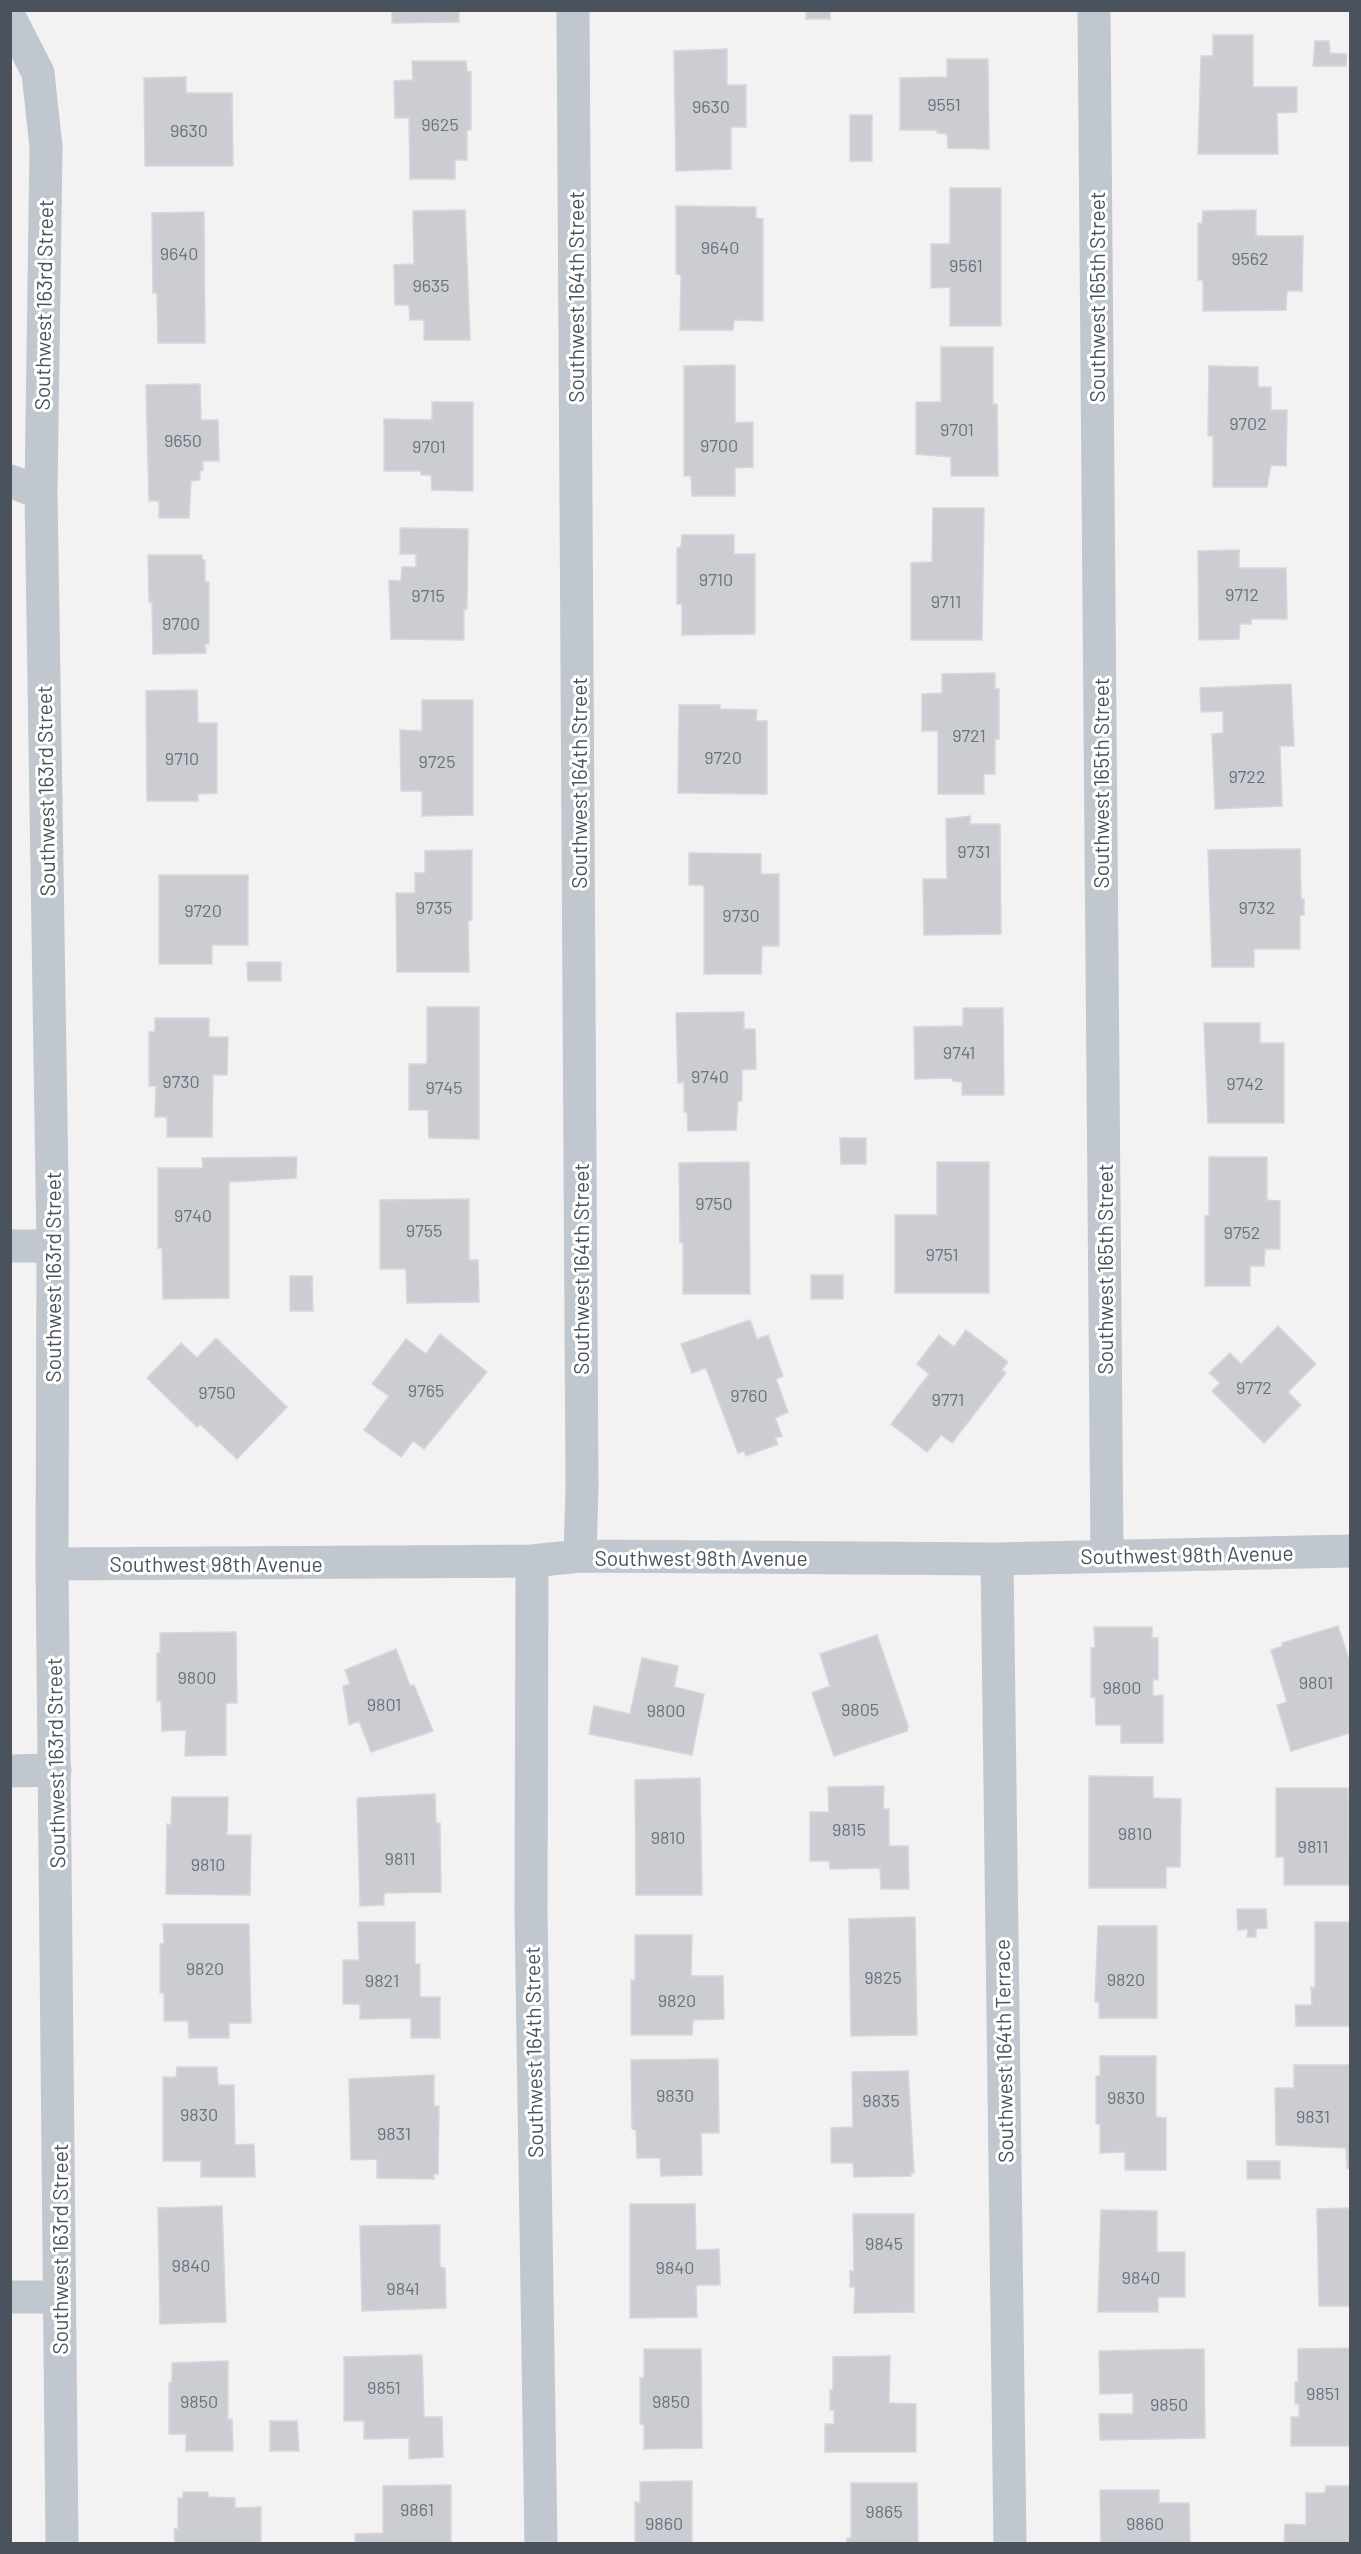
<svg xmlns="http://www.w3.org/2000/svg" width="1361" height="2554" viewBox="0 0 1361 2554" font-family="Barlow,sans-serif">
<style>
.building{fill:#cbcdd3;stroke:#d5d7dc;stroke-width:1.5}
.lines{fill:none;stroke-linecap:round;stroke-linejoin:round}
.minor{stroke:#c0c7cf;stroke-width:33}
.labels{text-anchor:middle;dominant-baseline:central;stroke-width:6;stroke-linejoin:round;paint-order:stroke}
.number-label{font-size:18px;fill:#6a727a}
.street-label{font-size:21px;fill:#4a535d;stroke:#fff}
</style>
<rect width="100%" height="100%" fill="#f3f1f1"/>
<!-- building -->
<path class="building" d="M392,10H459V22L392,23Z
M806,10H830V19H806Z
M1213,35H1253V87H1297V112L1277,113L1278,154H1198L1201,56H1213Z
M1315,41H1329L1330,53L1347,54L1346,66H1313Z
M727,49V85H746V127H731V169L676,171L674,51Z
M947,59H988L989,149L948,148L947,134L937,133V130H900V78L947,77Z
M412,61H466L467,72H471V130H467V160H455V179H410L409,118H395L394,81L413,80Z
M186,77V93H232L233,166H145L144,78Z
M850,115H872V161H850Z
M950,188H1001V326H950V287L931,288V244H950Z
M676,206L756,207V218L763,219V321L734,320L733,330H680L681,275L676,274Z
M465,210L470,340H424V320H410L409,305H395L394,265L414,264L413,211Z
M1256,210V236H1303L1302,291H1287L1286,310L1203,311V280H1198V223L1202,224L1203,211Z
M204,212L205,343H158L157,293H153L152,213Z
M941,347H993V404H997L998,476H951V457L916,454V402H941Z
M735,365V423L753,422V467L735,468V496H692L691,476H684V366Z
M1209,366L1258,367V387H1271V410H1287L1286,466L1271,465L1267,487H1213V436H1208Z
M200,384L201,420H218L219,461H203V470L200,471V480L191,481L189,518H159V501H149L146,385Z
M432,402H473V491L432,490L431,475H421V471H384V419L432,420Z
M933,508H984L982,640H911V563L932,562Z
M400,528L468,529L467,609L464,608V640L391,639L389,580L401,581L402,567H416V554H400Z
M682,535H734V554H755V634L682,635V604H677V548L681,547Z
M1239,550V568H1286L1287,619H1251V624H1240L1239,639L1199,640L1198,551Z
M148,555H202V560H205V582H209V644H205L206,653L153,654L152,602H149Z
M995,673V689H999V739H995V774H984V794H938V731H922V694L942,693V674Z
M1291,684L1294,746H1280L1282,806L1215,809L1212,734L1223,733V711L1201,712L1200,688Z
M197,690L198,723H217V793L198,794V801H147L146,691Z
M422,700H473V815L422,816V791H401L400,730L422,731Z
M679,705H720V709L757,710L756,721H767V794L678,793Z
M970,816V824H1000L1001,934L924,935L923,879H947L946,819Z
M1300,849L1301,899H1304V915H1300V949H1254V967H1212L1208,850Z
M472,850V920L468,921L469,972H397L396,893H415V873H425V851Z
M689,853L761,854V874H779V946H762L761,974H704V885H689Z
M159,875H248V945H212V964H159Z
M247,962H281V981H248Z
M427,1007H479V1139L429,1138L428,1110H409V1064H427Z
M963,1008H1003L1004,1095H962V1082L953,1081L952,1078L915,1079L914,1027L963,1026Z
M744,1012V1029H755L756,1069L742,1070V1101H738L736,1130L688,1131L687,1112H684V1082L678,1083L676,1013Z
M155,1018H209V1037H228L227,1075H213L212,1137H167V1117H155L156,1086H149V1032H155Z
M1204,1023H1260V1043H1284V1123H1208Z
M840,1138H866V1164H841Z
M297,1157L296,1178L229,1182V1298L163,1299L162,1248H158V1168H203L202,1158Z
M1209,1157H1267V1200L1280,1201V1249H1265L1264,1266H1250V1286H1205V1216H1209Z
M749,1162L750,1294H683V1243H680L679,1163Z
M937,1162H989V1293H895V1215H937Z
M469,1199V1260H478L479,1302L407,1303L406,1269H380V1200Z
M811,1275H843V1299H811Z
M290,1276H312L313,1311H290Z
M750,1320L757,1339L768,1335L783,1376L776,1379L788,1412L775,1418L782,1436L775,1438L778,1444L746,1456L744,1451L738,1453L706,1368L692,1373L681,1344Z
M1278,1326L1316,1364L1288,1392L1301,1405L1264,1443L1212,1391L1220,1383L1209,1373L1230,1353L1241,1364Z
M966,1330L1008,1362L1002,1370L1006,1373L952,1443L941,1435L927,1452L891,1424L929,1374L917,1364L939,1335L954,1347Z
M440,1334L487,1372L424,1449L413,1441L401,1457L364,1430L389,1396L372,1384L406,1339L426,1354Z
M216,1338L287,1407L237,1459L200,1424L197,1427L147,1378L181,1343L197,1358Z
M1338,1626L1350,1662V1733L1291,1751L1277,1705L1287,1702L1271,1650L1283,1646L1282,1643Z
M1094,1627H1152V1638H1158V1680L1153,1679V1696L1163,1695V1743H1121V1725H1096L1095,1697H1091V1648H1095Z
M236,1632L237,1703H226V1755L185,1756L186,1730L162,1731L161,1701H157V1653H160V1633Z
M877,1635L908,1726L907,1731L834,1756L812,1693L830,1686L820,1654Z
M396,1649L410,1686L414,1685L433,1731L371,1752L359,1721L349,1725L343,1686L350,1684L345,1670Z
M642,1658L678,1666L674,1687L704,1694L692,1755L589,1734L594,1706L630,1714Z
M1089,1776L1153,1777V1798L1181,1799L1180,1867H1166V1888H1089Z
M700,1778L702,1895H636L635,1780Z
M884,1786L883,1809H889V1846H908L909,1889H881L880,1868L830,1869L829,1861H810V1812H829L828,1787Z
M1276,1788H1348L1350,1885H1284V1857H1276Z
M435,1794L436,1823H440L441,1892L384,1893V1905L360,1906L357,1798Z
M172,1797H228L227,1835H251L250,1895L166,1894L167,1824L171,1825Z
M1237,1909H1266L1267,1928L1256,1929V1937H1247L1248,1929L1238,1930Z
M915,1917L917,2035L851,2036L849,1919Z
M358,1922H415V1964H420V1997H440V2038H411V2018L360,2019V2004H343V1960H359Z
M1315,1922H1350V2026H1296L1295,2005H1312L1311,1987L1315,1988Z
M163,1924H249L251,2023H229V2038H189L188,2021H164V1993H160V1944H164Z
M1098,1926H1157V2018H1099V2002H1095Z
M635,1935H692L691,1976H723L724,2019L693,2020L692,2035H631V1980L635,1981Z
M1100,2056H1156V2117L1166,2118V2170H1125V2152L1100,2153V2124H1096V2076H1100Z
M718,2059L719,2133H701L702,2175L661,2176L660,2158H637L636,2130L632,2129L631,2060Z
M1294,2065H1350V2168H1347L1346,2148L1276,2145L1275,2088H1294Z
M177,2067H217L218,2085H234L235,2145L254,2144L255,2177H201V2161H163V2077H176Z
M908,2071L914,2173H910L911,2176L854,2177L853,2163H831V2128L853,2127L852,2072Z
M434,2075V2106H439L438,2174H434V2179L377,2178V2159L351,2160L349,2079Z
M1247,2161H1280V2179H1247Z
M630,2204H695L696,2250L719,2249L720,2285H696L697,2317L630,2318Z
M222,2206L226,2322L160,2324L158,2208Z
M1350,2208V2306H1319L1317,2209Z
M1101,2210L1157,2211V2252H1185V2297H1158V2312H1098Z
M853,2214H914V2312L854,2313L855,2287H850V2271H854Z
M440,2225V2267L445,2268L446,2308L362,2311L360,2226Z
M1350,2348V2446H1291V2417H1299V2404H1295V2382H1298V2349Z
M644,2349H701L702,2448L644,2449V2424H640V2378H644Z
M1204,2349L1205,2438L1100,2440L1099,2414H1133V2393L1100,2394L1099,2351Z
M422,2355L424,2417H442L443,2457L409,2459V2438L364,2439V2421H344V2357Z
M890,2356L889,2403L916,2404V2452H825V2424H834V2410H830V2390H833V2357Z
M228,2361V2420L232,2419L233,2451H186V2434H169V2383L172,2382V2363Z
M270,2421H297L299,2451H270Z
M692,2481V2544H635V2502L640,2503V2482Z
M851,2483H917L918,2544H847V2538H851Z
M451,2485V2544H355V2534L383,2533V2486Z
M1326,2486H1350V2544H1284L1285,2524L1306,2525V2493H1325Z
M1100,2490H1159V2503H1189L1190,2544H1101Z
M183,2492H208V2497L235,2498V2508L261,2507V2544H175L174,2529H178V2498H183Z"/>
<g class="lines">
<!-- minor -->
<path class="minor" d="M573,10L582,1488L580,1556
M1094,10L1107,1555
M10,18L38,73L46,147L41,493L53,1246L52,1564L62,2544
M10,481L41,493
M10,1246H53
M997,1559L1010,2544
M532,1561L531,1912L541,2544
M52,1564L532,1561L580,1556L997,1559L1350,1551
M10,1771L55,1770
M10,2297H59"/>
</g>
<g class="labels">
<!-- number labels -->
<g class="number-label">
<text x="944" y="104">9551</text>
<text x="711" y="106">9630</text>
<text x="440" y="124">9625</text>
<text x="189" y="130">9630</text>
<text x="720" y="247">9640</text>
<text x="179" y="253">9640</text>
<text x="1250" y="258">9562</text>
<text x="966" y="265">9561</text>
<text x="431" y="285">9635</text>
<text x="1248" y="423">9702</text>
<text x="957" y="429">9701</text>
<text x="183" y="440">9650</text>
<text x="719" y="445">9700</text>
<text x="429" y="446">9701</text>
<text x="716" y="579">9710</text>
<text x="1242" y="594">9712</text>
<text x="428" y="595">9715</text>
<text x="946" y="601">9711</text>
<text x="181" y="623">9700</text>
<text x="969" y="735">9721</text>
<text x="723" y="757">9720</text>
<text x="182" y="758">9710</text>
<text x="437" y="761">9725</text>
<text x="1247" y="776">9722</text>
<text x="974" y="851">9731</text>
<text x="434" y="907">9735</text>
<text x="1257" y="907">9732</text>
<text x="203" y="910">9720</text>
<text x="741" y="915">9730</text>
<text x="959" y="1052">9741</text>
<text x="710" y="1076">9740</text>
<text x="181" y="1081">9730</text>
<text x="1245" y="1083">9742</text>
<text x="444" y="1087">9745</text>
<text x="714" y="1203">9750</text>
<text x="193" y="1215">9740</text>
<text x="424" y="1230">9755</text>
<text x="1242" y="1232">9752</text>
<text x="942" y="1254">9751</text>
<text x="1254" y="1387">9772</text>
<text x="426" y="1390">9765</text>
<text x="217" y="1392">9750</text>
<text x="749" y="1395">9760</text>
<text x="948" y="1399">9771</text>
<text x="197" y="1677">9800</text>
<text x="1316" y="1682">9801</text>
<text x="1122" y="1687">9800</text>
<text x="384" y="1704">9801</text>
<text x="860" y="1709">9805</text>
<text x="666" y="1710">9800</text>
<text x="849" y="1829">9815</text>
<text x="1135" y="1833">9810</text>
<text x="668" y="1837">9810</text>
<text x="1313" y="1846">9811</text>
<text x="400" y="1858">9811</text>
<text x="208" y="1864">9810</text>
<text x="205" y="1968">9820</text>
<text x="883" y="1977">9825</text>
<text x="1126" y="1979">9820</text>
<text x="382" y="1980">9821</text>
<text x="677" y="2000">9820</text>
<text x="675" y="2095">9830</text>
<text x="1126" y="2097">9830</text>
<text x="881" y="2100">9835</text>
<text x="199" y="2114">9830</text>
<text x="1313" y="2116">9831</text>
<text x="394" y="2133">9831</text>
<text x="884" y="2243">9845</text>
<text x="191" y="2265">9840</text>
<text x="675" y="2267">9840</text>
<text x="1141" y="2277">9840</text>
<text x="403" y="2288">9841</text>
<text x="384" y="2387">9851</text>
<text x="1323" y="2393">9851</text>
<text x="199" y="2401">9850</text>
<text x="671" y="2401">9850</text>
<text x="1169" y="2404">9850</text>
<text x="417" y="2509">9861</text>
<text x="884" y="2511">9865</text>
<text x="664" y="2523">9860</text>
<text x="1145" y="2523">9860</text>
</g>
<!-- street labels -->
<g class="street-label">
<text transform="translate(575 297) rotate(-90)">Southwest 164th Street</text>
<text transform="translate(1096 297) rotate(-90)">Southwest 165th Street</text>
<text transform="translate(43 305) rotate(-89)">Southwest 163rd Street</text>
<text transform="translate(578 783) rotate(-90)">Southwest 164th Street</text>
<text transform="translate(1100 783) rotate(-90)">Southwest 165th Street</text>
<text transform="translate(45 791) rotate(-91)">Southwest 163rd Street</text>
<text transform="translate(580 1269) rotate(-90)">Southwest 164th Street</text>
<text transform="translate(1104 1269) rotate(-90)">Southwest 165th Street</text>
<text transform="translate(52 1277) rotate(-90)">Southwest 163rd Street</text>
<text transform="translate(1187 1554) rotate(-1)">Southwest 98th Avenue</text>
<text x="701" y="1557">Southwest 98th Avenue</text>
<text x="216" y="1563">Southwest 98th Avenue</text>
<text transform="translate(55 1763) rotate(-91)">Southwest 163rd Street</text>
<text transform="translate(1003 2051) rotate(-91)">Southwest 164th Terrace</text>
<text transform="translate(533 2052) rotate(-91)">Southwest 164th Street</text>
<text transform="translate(59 2249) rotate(-90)">Southwest 163rd Street</text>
</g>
</g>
<!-- border -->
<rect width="1361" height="2554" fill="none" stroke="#4a535d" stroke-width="24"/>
</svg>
